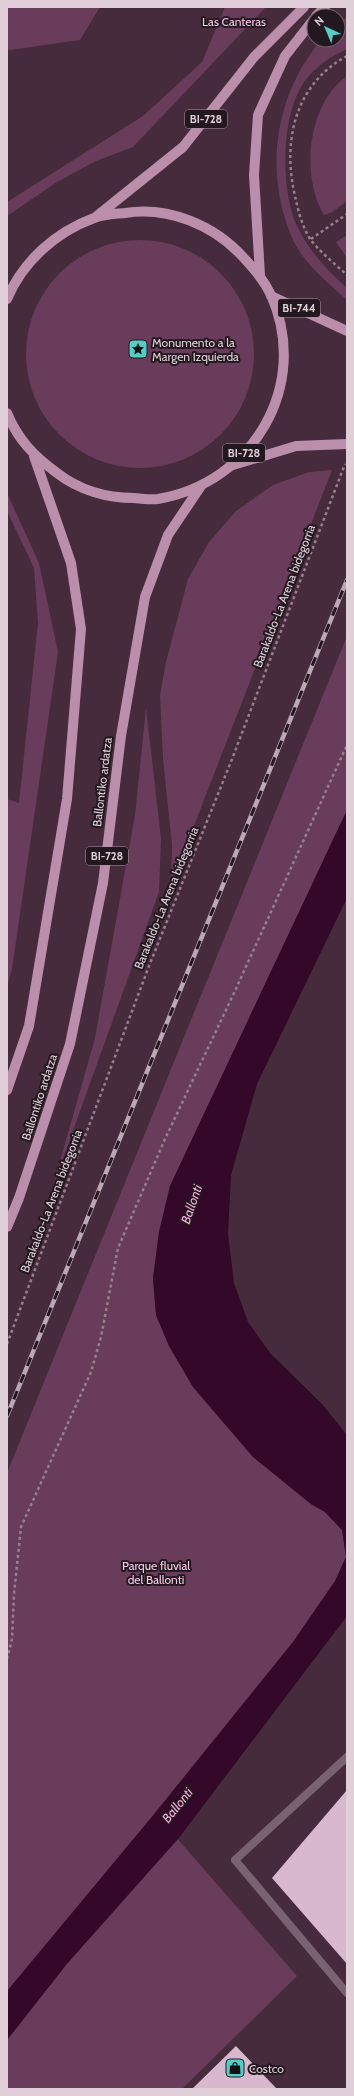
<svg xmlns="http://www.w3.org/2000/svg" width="354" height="2096" viewBox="0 0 354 2096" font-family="Cabin,sans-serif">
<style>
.green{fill:#693c5b}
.water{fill:#330828}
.building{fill:#d8b8cd}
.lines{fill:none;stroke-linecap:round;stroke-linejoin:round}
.path{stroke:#96808e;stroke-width:2.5;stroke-dasharray:3 3;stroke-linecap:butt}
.service{stroke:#796271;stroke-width:8}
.primary{stroke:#bb8eab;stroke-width:10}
.rail-casing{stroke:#bca8b4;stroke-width:4.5}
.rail{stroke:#241820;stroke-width:3;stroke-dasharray:9;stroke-linecap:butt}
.labels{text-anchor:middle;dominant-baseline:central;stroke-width:4;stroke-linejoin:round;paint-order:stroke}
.shield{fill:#241820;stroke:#a898a2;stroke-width:1}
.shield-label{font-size:11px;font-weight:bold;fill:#e0cfd9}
.park-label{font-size:12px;fill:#f9cae9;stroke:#241820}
.poi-label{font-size:12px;fill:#e0cfd9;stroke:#241820;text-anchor:start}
.street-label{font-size:12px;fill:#e0cfd9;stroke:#241820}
.water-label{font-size:13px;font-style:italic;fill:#faaee1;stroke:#241820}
</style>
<rect width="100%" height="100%" fill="#452b3c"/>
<!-- green -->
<path class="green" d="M7,7H100L80,40L10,50L7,49Z
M225,7H266L133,147L96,161L57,182L7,216V202L143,116L202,62Z
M347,17V49C332,56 319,64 308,77C280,109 280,190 297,226C308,250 328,271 347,288V300C329,284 305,264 294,242C263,175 274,96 321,40H338V25Z
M347,76V201L331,213L324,215C300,175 308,103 347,76Z
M347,235V258L336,242Z
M26 354a114 114 0 1 1 228 0a114 114 0 1 1-228 0Z
M332,470L171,885L172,845L163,759L160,695L166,662L188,579L209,542L236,511L273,485L309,472Z
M7,493L39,563L58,652L12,969L7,987V799L19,803L38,623L34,568L7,511Z
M347,636V810L170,1186L159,1232L153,1278L156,1315L169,1346L193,1387L253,1457L311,1504L325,1512L342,1530L346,1557L335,1581L293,1642L155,1813L297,1976L182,2089H7V2040L66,1965L7,1991V1473Z
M146,708L161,838L159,892L53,1186L95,1038L135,815Z"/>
<!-- water -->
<path class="water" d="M347,810V898L257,1084L231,1175L228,1234L234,1283L248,1322L270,1353L322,1404L347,1435V1616L178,1839L66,1965L7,2040V1991L155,1813L293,1642L335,1581L346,1557L342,1530L325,1512L311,1504L253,1457L193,1387L169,1346L156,1315L153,1278L159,1232L170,1186Z"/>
<!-- building -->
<path class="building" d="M347,1790V1964L272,1878Z
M236,2046L277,2089H192Z"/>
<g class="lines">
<!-- path -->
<path class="path" d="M347,56C295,84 282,141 295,196C298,210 302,226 310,239C320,252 335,264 347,275
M311,239L347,214
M7,1344L149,966L232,759L345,464
M7,1659L12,1639L14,1594L21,1527L91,1372L101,1337L118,1248L165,1139L234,993L347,745"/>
<!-- service -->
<path class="service" d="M347,1757L235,1860L347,1993"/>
<!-- primary -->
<path class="primary" d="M316,16L325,7
M97,216L183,147L254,57L304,7
M260,275L254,175L258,115L285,56L314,19
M271,296L347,331
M7,299C23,261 56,232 94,218C104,214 115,214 125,213C168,206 214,225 243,257C254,269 264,280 271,295C311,385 253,483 158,499C151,500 142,499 134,498C107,498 79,490 57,473C34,456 18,440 7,413
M233,465L296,446L347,444
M7,1090L29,1026L67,799L81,629L71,563L34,456
M7,1227L19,1198L70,1044L103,883L121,736L145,597L168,535L201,486"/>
<defs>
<path id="rail" d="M7,1416L347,580"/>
</defs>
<!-- rail casing -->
<use href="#rail" class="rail-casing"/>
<!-- rail -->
<use href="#rail" class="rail"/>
</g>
<!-- icons -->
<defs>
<symbol id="sight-square" viewBox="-11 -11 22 22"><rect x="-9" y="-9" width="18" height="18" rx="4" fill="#54cdc6" stroke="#241820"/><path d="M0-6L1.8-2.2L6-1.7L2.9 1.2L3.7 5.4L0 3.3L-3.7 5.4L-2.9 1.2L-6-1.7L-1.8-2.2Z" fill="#111"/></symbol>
<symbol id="shop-square" viewBox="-11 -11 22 22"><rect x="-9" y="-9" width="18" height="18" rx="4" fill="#54cdc6" stroke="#241820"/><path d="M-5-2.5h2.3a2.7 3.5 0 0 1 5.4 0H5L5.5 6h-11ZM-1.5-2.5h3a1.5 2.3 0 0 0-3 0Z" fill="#111"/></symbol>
</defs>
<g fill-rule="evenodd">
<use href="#sight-square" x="127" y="338" width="22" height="22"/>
<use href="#shop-square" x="224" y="2057" width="22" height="22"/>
</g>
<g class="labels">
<!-- shield labels -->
<g class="shield">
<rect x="185" y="110" width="42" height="18" rx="3"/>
<rect x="278" y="299" width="42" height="18" rx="3"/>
<rect x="223" y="444" width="42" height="18" rx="3"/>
<rect x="86" y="847" width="42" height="18" rx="3"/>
</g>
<g class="shield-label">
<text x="206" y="119">BI-728</text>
<text x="299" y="308">BI-744</text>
<text x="244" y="453">BI-728</text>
<text x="107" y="856">BI-728</text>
</g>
<!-- park labels -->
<g class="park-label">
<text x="234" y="21">Las Canteras</text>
<text x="156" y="1565">Parque fluvial<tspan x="156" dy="14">del Ballonti</tspan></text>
</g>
<!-- poi labels -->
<g class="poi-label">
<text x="152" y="342">Monumento a la<tspan x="152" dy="14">Margen Izquierda</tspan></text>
<text x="249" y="2068">Costco</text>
</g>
<!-- street labels -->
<g class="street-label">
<text transform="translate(284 596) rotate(-69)">Barakaldo-La Arena bidegorria</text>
<text transform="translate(102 782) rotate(-83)">Ballontiko ardatza</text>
<text transform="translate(166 898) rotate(-68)">Barakaldo-La Arena bidegorria</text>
<text transform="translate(39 1097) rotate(-72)">Ballontiko ardatza</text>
<text transform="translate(51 1201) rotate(-69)">Barakaldo-La Arena bidegorria</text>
</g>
<!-- water labels -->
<g class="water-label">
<text transform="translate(191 1204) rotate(-71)">Ballonti</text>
<text transform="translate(177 1805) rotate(-51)">Ballonti</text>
</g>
</g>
<!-- border -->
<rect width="354" height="2096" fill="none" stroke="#e0cfd9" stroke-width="16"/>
<!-- north arrow -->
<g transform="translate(326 28) rotate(316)"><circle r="19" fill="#241820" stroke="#6f616a"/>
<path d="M0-3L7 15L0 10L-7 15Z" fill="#54cdc6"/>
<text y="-6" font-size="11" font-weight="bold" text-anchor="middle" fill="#e0cfd9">N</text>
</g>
</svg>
